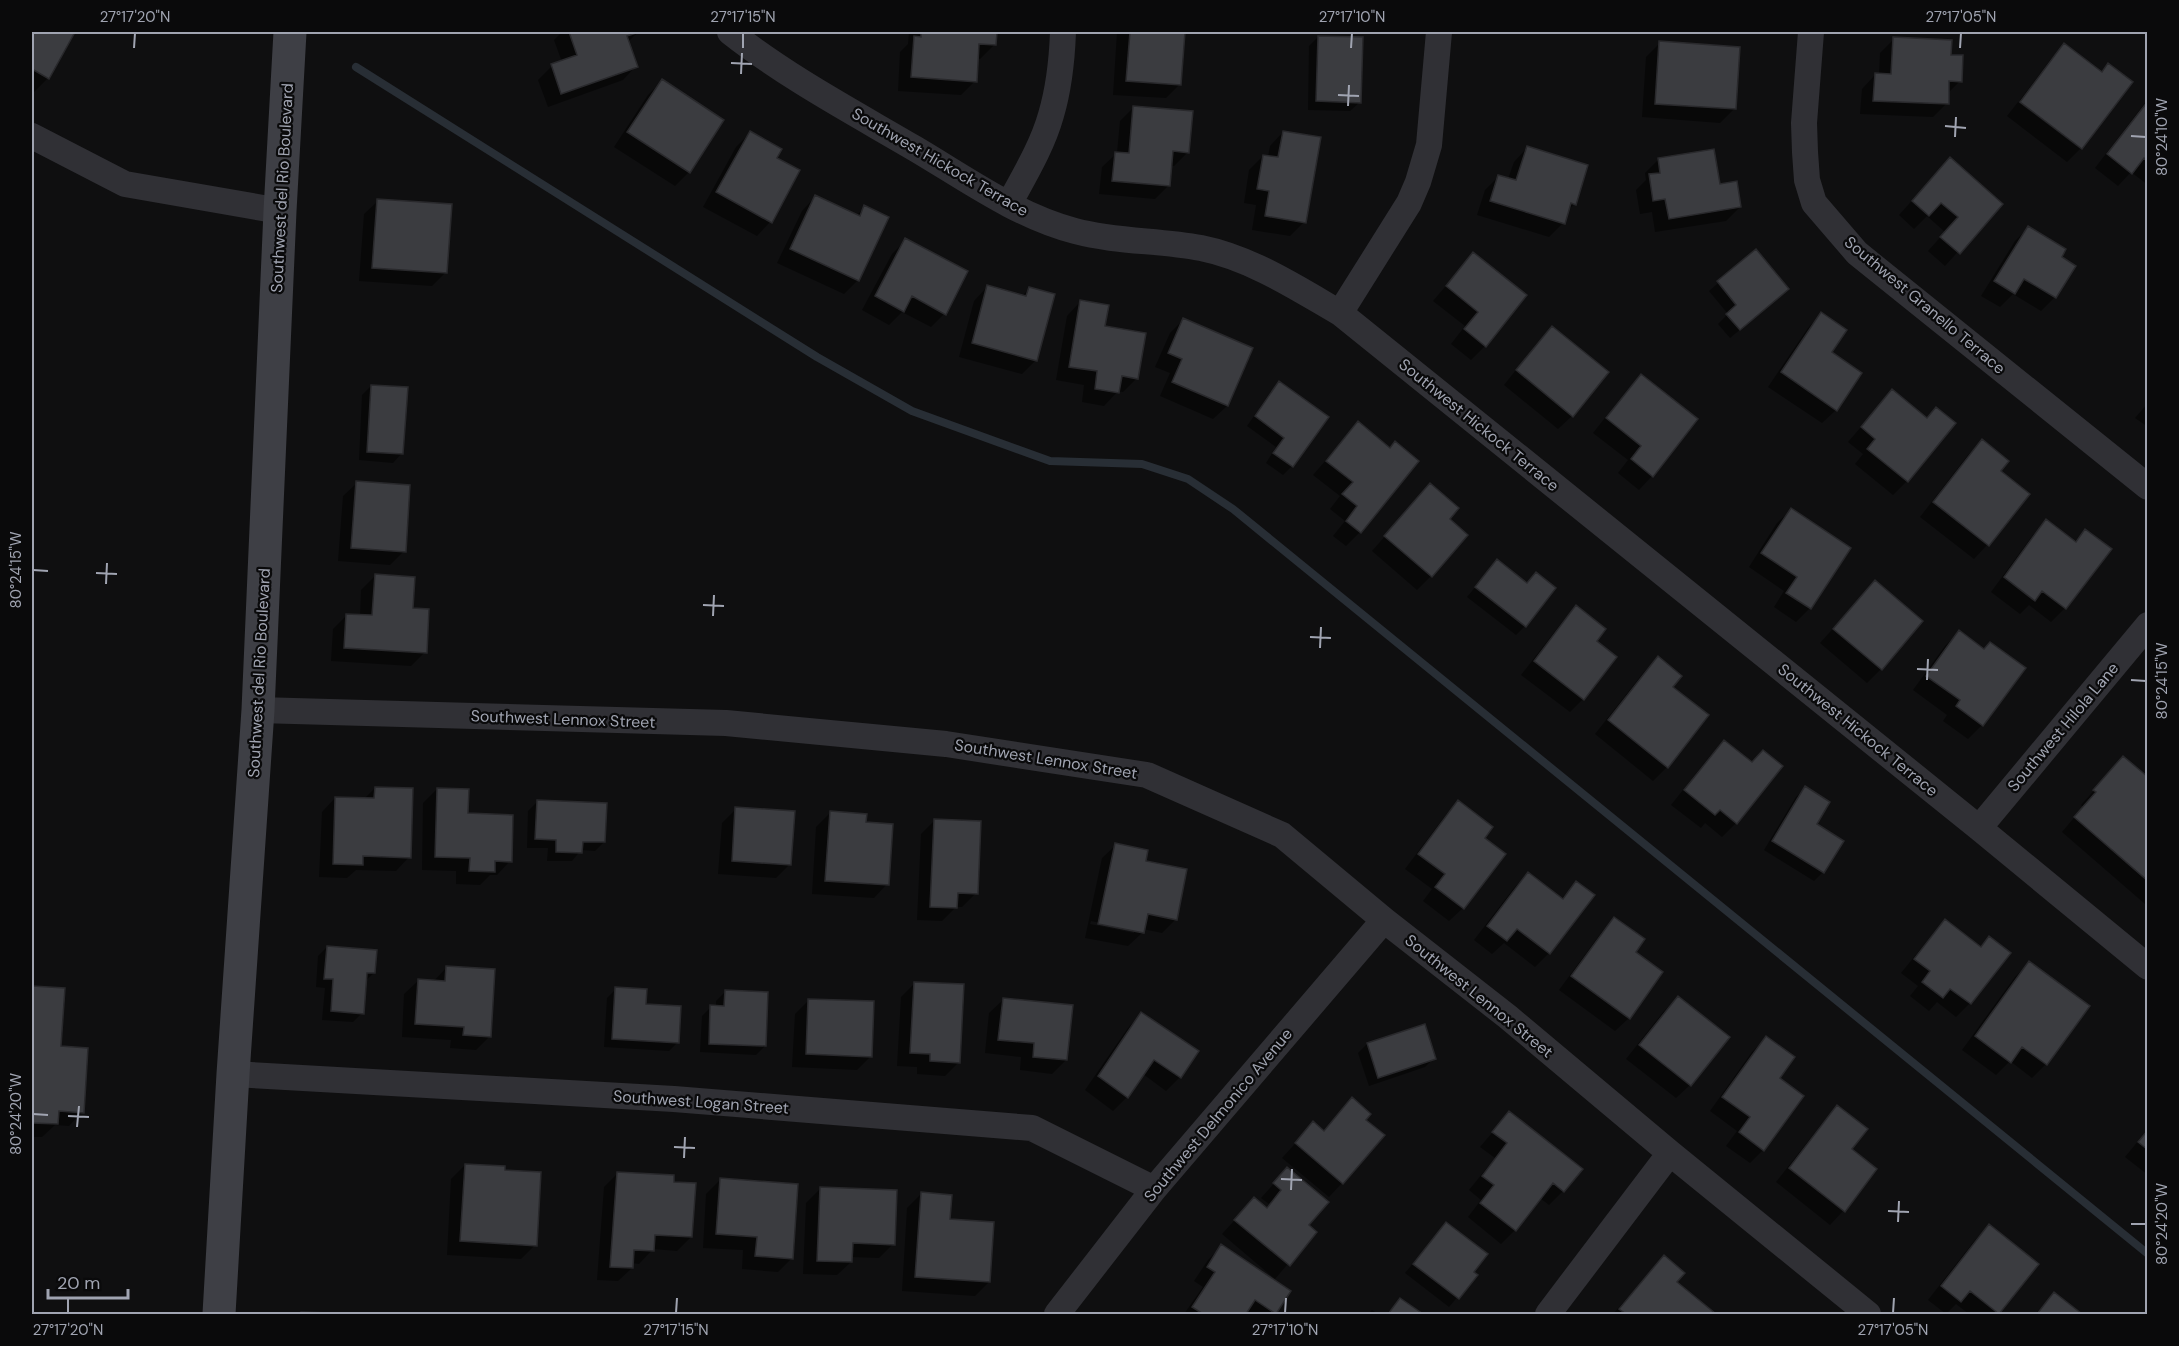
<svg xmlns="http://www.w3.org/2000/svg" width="2179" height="1346" viewBox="0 0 2179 1346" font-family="'DM Sans',sans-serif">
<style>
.shadow{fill:#0007;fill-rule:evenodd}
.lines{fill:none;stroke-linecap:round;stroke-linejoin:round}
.stream{stroke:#282e35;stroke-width:8}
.building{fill:#3b3c40;stroke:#29292c;stroke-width:1.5}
.street{stroke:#303035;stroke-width:26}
.secondary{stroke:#3e3f45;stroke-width:33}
.ticks{fill:none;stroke:#a0a4b1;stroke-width:2}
.labels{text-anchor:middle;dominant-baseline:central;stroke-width:4.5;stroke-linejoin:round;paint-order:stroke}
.street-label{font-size:16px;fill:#a0a4b1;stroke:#0a0a0b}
.neatline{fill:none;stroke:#a0a4b1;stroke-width:2}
.ticks-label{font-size:15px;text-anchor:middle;fill:#a0a4b1}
</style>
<rect width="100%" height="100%" fill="#0f0f10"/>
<!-- shadow -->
<path class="shadow" d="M32,32H73L48,78L34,92L32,90Z
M562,32H638L628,42L636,66L623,80L548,107L538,80L552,66L562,62L554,40Z
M909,32H995L994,45L980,59L977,58L975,81L961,95L898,91L900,52L908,44Z
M1117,32H1183L1180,84L1166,98L1113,95Z
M1318,37L1360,102L1350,111L1308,110L1309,46Z
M1894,39L1950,56L1960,81L1947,94V103L1933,117L1860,114L1862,89L1875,75H1879L1880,53Z
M1660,43L1734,109L1720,123L1642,117L1646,57Z
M2065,45L2081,147L2020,100L2051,59Z
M662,81L722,121L688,173L675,186L614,147L648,95Z
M2148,99V185L2131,172L2118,186L2095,168Z
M2018,102L2080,149L2067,162L2007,116Z
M1134,107L1188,152L1174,166H1170L1169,185L1155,199L1099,194L1102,167L1117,153L1120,121Z
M1283,132L1304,222L1290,236L1252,230L1256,205L1244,203L1249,170L1263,156L1268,157L1270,146Z
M750,133L775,158L798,171L770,222L757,236L703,207L736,147Z
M1527,148L1574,204L1567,212L1563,223L1549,237L1477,215L1485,190L1499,176L1508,179L1514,162Z
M1659,159L1718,185L1740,207L1726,221L1655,232L1652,212L1640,214L1636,190L1646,180L1645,173Z
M1937,173L2001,204L1945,266L1928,251L1945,232L1927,216L1914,229L1899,215Z
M815,197L856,216L865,207L858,280L844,294L777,263L802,211Z
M378,201L446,272L432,286L359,281L364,214Z
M2028,228L2059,258L2055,297L2041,311L2013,294L2000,307L1981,296L2015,241Z
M906,240L944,314L931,327L902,312L889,325L862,310L892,254Z
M1755,251L1778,298L1730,338L1718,324L1728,314L1709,291Z
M1473,254L1485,346L1471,360L1451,344L1465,326L1433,301Z
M987,287L1022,296L1029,289L1036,360L1022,374L959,357L974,301Z
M1080,302L1104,328L1137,378L1123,392L1118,391L1104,406L1082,402L1084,385L1056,380L1067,316Z
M1821,314L1830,352L1836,410L1822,423L1768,387L1808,328Z
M1184,319L1251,349L1227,406L1213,419L1160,396L1170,373L1155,367L1170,333Z
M1552,328L1572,416L1558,429L1504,385L1539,341Z
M1641,376L1652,476L1639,490L1618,473L1628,460L1593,433L1627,390Z
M1280,383L1292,466L1283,475L1266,463L1276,447L1247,426L1271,392Z
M371,386L402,453L393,463L359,460L362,395Z
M1892,391L1926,419L1936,409L1954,423L1907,481L1893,495L1855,464L1863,454L1848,442Z
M2148,403V427L2135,418Z
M1358,423L1390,449L1417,461L1360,532L1346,546L1333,536L1345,521L1330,509L1340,496L1313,475Z
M1982,441L1999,471L2028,494L1987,545L1974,559L1920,517L1968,455Z
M357,483L404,551L390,565L338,561L343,496Z
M1430,485L1448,520L1431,576L1417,590L1372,551Z
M1791,510L1810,608L1796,622L1774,607L1784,591L1749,567L1777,523Z
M2047,521L2074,542L2086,531L2109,549L2065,608L2051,622L2029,605L2020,614L1991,592L2033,535Z
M1497,561L1526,584L1525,626L1516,635L1467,597Z
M375,576L411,609L425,652L411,666L331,661L333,629L347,615L360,616L361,590Z
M1875,582L1881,669L1867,683L1820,643Z
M1576,607L1595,641L1583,699L1570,712L1521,675L1563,621Z
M1959,632L1983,650L2023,668L1982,725L1968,739L1943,721L1947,715L1913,690L1945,646Z
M1658,658L1671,687L1667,767L1653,781L1595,734L1644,672Z
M1724,742L1736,823L1722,837L1705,823L1701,828L1671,805L1710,756Z
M2123,758L2148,850V902L2145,904L2062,832L2083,807L2081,805Z
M375,788L409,857L396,871L356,870L347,878L319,877L322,812L335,798L364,799Z
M1805,788L1815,825L1823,872L1814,881L1764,850L1796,797Z
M437,789L467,815L510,861L497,875H490L480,885L456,884V871L422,870L423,803Z
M537,802L604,842L595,851L581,850L572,861H547L548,848H527L528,811Z
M1458,802L1483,838L1463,908L1449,921L1423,901L1432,889L1405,869L1445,816Z
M736,809L790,864L776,878L718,874L722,823Z
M830,813L865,823L887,884L874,898L812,894L816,827Z
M935,820L976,893L962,907H956L942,921L917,920L921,834Z
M1116,845L1144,862L1176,919L1162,933L1143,929L1142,933L1128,946L1085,938L1102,858ZM1091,921L1134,930V933L1090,924Z
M1528,874L1561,899L1576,883L1549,953L1535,967L1504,943L1492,954L1474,940L1514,888Z
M1614,919L1634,952L1629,1018L1615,1031L1559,990L1601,933Z
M1945,921L1979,948L1989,938L2008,954L1970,1003L1956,1017L1937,1002L1929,1011L1910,996L1918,986L1901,973L1932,935Z
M327,947L374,973L365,981L362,1013L353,1022L322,1020L325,988L316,987L318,956Z
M2029,963L2046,1064L2032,1078L2010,1061L1996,1075L1962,1050L2015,977Z
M447,967L490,1036L476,1050L450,1048L451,1040L402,1037L404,994L418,981L433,982Z
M915,983L959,1062L945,1076L917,1074V1067L897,1066L901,997Z
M32,988L63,990L59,1047L82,1112L69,1126L55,1125L42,1137H32Z
M616,989L645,1005L678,1042L669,1051L604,1047L607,998Z
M725,992L765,1046L756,1055L700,1052L702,1016L711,1007H716V1001Z
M1678,998L1690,1085L1676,1098L1626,1059L1664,1011Z
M809,1000L871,1056L857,1070L792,1067L795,1014Z
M1003,1000L1066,1060L1052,1074L1020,1070L1021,1057L985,1053L989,1013Z
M1141,1014L1180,1077L1166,1091L1143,1074L1127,1097L1113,1111L1085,1090L1128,1028Z
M1424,1026L1434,1058L1425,1067L1369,1086L1358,1053L1367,1044Z
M1766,1038L1778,1078L1763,1150L1750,1163L1726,1146L1737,1131L1710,1111L1752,1052Z
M1352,1099L1364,1120L1342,1183L1329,1197L1282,1158L1313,1124L1323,1132Z
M1838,1107L1850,1149L1875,1169L1843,1211L1830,1225L1776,1182L1824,1121Z
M1509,1113L1563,1191L1549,1205L1540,1198L1515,1230L1501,1244L1468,1217L1481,1200L1469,1190L1495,1158L1480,1147Z
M2148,1129V1175L2125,1157Z
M465,1165L535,1245L521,1259L447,1255L451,1179Z
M1287,1169L1307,1226L1315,1232L1275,1279L1222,1234L1254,1199L1265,1209L1269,1204L1261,1198Z
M618,1173L672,1183L691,1237L677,1251L653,1249L639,1264L632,1263V1268L618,1281L597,1280L604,1187Z
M720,1180L792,1258L778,1272L742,1269L743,1250L703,1248L706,1194Z
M820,1189L893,1244L879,1258L851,1257V1262L837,1275L803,1274L806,1203Z
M921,1194L949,1221L989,1282L975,1296L902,1291L907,1208Z
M1446,1224L1475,1276L1449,1307L1405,1273Z
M1989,1226L2036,1264L1996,1314H1969L1956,1304L1946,1314L1928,1300L1975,1240Z
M1222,1246L1275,1313L1274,1314H1184L1203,1287L1194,1281L1208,1260Z
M1664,1257L1675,1282L1714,1314H1613Z
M2054,1294L2080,1314H2035Z
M1400,1300L1420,1314H1386Z
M1372,1310L1378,1314H1368Z"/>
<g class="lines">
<!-- stream -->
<path class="stream" d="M356,67L817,357L912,411L1050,461L1142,464L1188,479L1233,509L2148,1254"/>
</g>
<!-- building -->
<path class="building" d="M32,32H75L49,79L32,69Z
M569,32H639L627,36L638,67L561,94L551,64L577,55Z
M921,32H997L996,45L979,44L977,82L911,77L914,36L921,37Z
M1130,32H1185L1181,85L1126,81Z
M1318,36L1363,37L1361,103L1316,101Z
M1893,37L1952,40L1951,55H1963L1962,82L1949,81V104L1873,101L1875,73L1891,74Z
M1659,41L1740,47L1736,109L1655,104Z
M2064,43L2102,72L2108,63L2133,82L2082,149L2020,102Z
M662,79L724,120L690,173L627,132Z
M2148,101V161L2144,158L2132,174L2107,154Z
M1133,106L1193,111L1189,153L1173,151L1170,186L1112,181L1115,152L1129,153Z
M750,131L782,149L777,158L800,170L772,223L716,192Z
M1283,131L1321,137L1306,223L1265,216L1269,191L1257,189L1263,155L1278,157Z
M1527,146L1588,165L1576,205L1571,203L1565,224L1490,201L1498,175L1516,180Z
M1714,149L1720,184L1737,181L1741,207L1669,219L1665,199L1653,201L1649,174L1660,173L1658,158Z
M1950,157L2003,204L1960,254L1940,237L1958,217L1941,203L1929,216L1912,201Z
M815,195L860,216L864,205L889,217L859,281L790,249Z
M377,199L452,204L447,273L372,268Z
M2028,226L2066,249L2062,257L2076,266L2056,298L2024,279L2015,294L1994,281Z
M905,238L968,271L946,315L912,296L904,312L875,296Z
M1756,249L1789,289L1740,330L1726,314L1736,305L1717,281Z
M1473,252L1527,295L1486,347L1464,329L1478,312L1446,286Z
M987,285L1026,296L1029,287L1055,294L1037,361L972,343Z
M1080,300L1109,305L1105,326L1146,333L1138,379L1122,376L1119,393L1095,389L1097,371L1069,367Z
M1821,312L1847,330L1832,352L1862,373L1837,411L1781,372Z
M1183,318L1253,348L1228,406L1172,382L1182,359L1168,353Z
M1552,326L1609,372L1573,417L1516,370Z
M1641,374L1698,419L1653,477L1631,459L1641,446L1606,418Z
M1279,381L1329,417L1293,467L1273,453L1284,438L1255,416Z
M371,385L408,387L403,454L367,452Z
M1892,389L1927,418L1936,407L1956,423L1908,482L1867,449L1875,439L1861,427Z
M1358,421L1390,448L1395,441L1419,461L1361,533L1346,521L1357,506L1342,494L1353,482L1326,461Z
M1982,439L2009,461L2001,471L2030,494L1989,546L1933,502Z
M356,481L410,485L406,552L351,548Z
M1430,483L1459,508L1450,519L1468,535L1432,577L1384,536Z
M1791,508L1851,548L1811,609L1786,593L1797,577L1761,553Z
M2046,519L2076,542L2085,529L2112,549L2066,609L2042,591L2035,601L2004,577Z
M1497,559L1527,583L1536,572L1556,588L1526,627L1475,587Z
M375,574L415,577L413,608L429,609L427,653L344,648L346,614L372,615Z
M1875,580L1923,621L1882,670L1833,629Z
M1576,605L1606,629L1597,641L1617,657L1584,700L1534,661Z
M1959,630L1984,649L1990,642L2026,668L1983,726L1956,706L1960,700L1926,676Z
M1658,656L1682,676L1673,687L1709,715L1668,768L1608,720Z
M1724,740L1752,762L1763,750L1783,766L1737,824L1720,810L1715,815L1684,790Z
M2123,756L2148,777V881L2074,817L2096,792L2093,790Z
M1805,786L1830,802L1817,824L1844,841L1824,873L1772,841Z
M375,787L413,788L411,858L363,856V865L333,864L335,797L374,798Z
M437,788L469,789L468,813L513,815L512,862L495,861V872L469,871L470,858L435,857Z
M537,800L607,803L605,842H583L582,853L556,852V840L535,839Z
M1458,800L1493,827L1485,838L1506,854L1464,909L1435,887L1445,874L1418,854Z
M735,807L795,811L791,865L732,861Z
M830,811L867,814L866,822L893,824L889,885L825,881Z
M934,819L981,821L978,894L958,893L957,908L930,907Z
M1115,843L1148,850L1146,861L1187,869L1177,920L1148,914L1144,933L1098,924Z
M1528,872L1563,899L1576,881L1595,895L1550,954L1517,929L1507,941L1487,926Z
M1614,917L1645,939L1636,952L1663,972L1630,1019L1571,976Z
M1945,919L1981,947L1989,936L2011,953L1971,1004L1950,989L1943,998L1922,982L1930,971L1914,959Z
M327,946L377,950L375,973H367L364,1014L331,1011L333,979H324Z
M2029,961L2090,1006L2047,1065L2022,1047L2011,1063L1975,1036Z
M446,966L495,969L491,1037L463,1035L464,1027L415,1024L418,979L445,981Z
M914,982L964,984L960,1063L930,1061V1054L910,1053Z
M32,986L65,988L61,1046L88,1048L84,1113L59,1111L58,1124L32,1123Z
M615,987L647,989L646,1004L681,1006L679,1043L612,1039Z
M725,990L768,992L766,1046L709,1044L710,1005L724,1006Z
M1678,996L1730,1037L1691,1086L1639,1045Z
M1003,998L1073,1005L1067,1060L1033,1057L1034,1043L998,1040Z
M808,999L874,1001L872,1057L806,1054Z
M1141,1012L1199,1051L1181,1078L1154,1060L1128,1098L1098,1076Z
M1425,1024L1436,1059L1378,1078L1367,1043Z
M1766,1036L1795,1057L1780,1078L1804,1096L1764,1151L1739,1132L1750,1117L1722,1097Z
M1352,1097L1371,1114L1366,1120L1385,1135L1343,1184L1295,1143L1313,1121L1324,1131Z
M1837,1105L1868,1129L1852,1149L1877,1169L1845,1212L1789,1168Z
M1509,1111L1583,1169L1564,1192L1553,1183L1516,1231L1480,1203L1494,1185L1482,1176L1507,1143L1492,1132Z
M2148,1130V1150L2138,1142Z
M465,1164L505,1166V1170L541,1172L537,1246L460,1241Z
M1287,1167L1329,1202L1309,1225L1317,1232L1290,1266L1234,1220L1254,1197L1267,1208L1281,1190L1273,1183Z
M617,1172L674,1175V1182L696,1183L692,1237L655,1235L654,1251L634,1250L633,1268L610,1267Z
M720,1178L798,1184L793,1259L755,1256L757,1237L716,1234Z
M820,1187L897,1190L895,1245L853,1243L852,1262L817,1261Z
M921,1192L952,1195L950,1219L994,1222L990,1282L915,1277Z
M1446,1222L1488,1254L1474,1272L1478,1275L1459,1299L1413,1264Z
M1989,1224L2039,1264L1999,1314L1970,1291L1961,1302L1941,1286Z
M1221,1244L1291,1291L1276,1314L1255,1300L1246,1314H1203L1192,1307L1215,1272L1207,1267Z
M1664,1255L1685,1273L1677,1282L1716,1314H1626L1619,1309Z
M2054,1292L2082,1314H2037Z
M1400,1298L1423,1314H1388Z
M301,1312L361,1314H301Z"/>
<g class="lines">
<!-- street -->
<path class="street" d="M730,32C787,77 851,111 914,148C965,178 1017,216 1075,231C1116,242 1159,240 1201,248C1251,258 1297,288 1340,313L1979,828L2148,967
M1811,32L1804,123L1805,152L1807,180L1814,203L1857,253L2148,487
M32,136L125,184L280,211
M1009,204C1024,176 1042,147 1051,115C1059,88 1062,59 1063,32
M1340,313L1409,203L1418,182L1429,145L1439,32
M258,710L726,723L946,744L1147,775L1282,835L1384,920L1508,1017L1670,1153L1868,1314
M1979,828L2148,625
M233,1074L674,1099L1032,1128L1154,1189
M1057,1314L1154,1189L1384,920
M1548,1314L1670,1153"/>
<!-- secondary -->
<path class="secondary" d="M219,1314L233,1074L258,710L280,211L290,32"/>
</g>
<!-- ticks -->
<path class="ticks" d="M134,48L135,33M743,48V33M1351,48L1352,33M1960,48L1961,33M731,63L752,64M741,74L742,53M1338,95L1359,96M1348,106L1349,85M1945,126L1966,128M2131,136L2146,137M1955,137L1956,117M33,570L48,571M96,573L117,574M106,584L107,563M703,605L724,606M713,616L714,595M1310,637L1331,638M1320,648L1321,627M1917,669L1938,670M1927,680L1928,659M2131,680L2146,681M33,1114L48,1115M68,1116L89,1117M77,1127L79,1106M674,1147L695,1148M684,1158L685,1137M1281,1179L1302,1180M1291,1190L1292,1169M1888,1211L1909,1212M1898,1222L1899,1201M2131,1224H2146M68,1313V1298M676,1313L677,1298M1285,1313L1286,1298M1893,1313L1894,1298"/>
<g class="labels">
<!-- street labels -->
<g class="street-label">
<text transform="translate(940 162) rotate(30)">Southwest Hickock Terrace</text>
<text transform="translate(282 188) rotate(-87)">Southwest del Rio Boulevard</text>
<text transform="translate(1925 305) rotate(40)">Southwest Granello Terrace</text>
<text transform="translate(1479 425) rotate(39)">Southwest Hickock Terrace</text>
<text transform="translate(259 673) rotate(-87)">Southwest del Rio Boulevard</text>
<text transform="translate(563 719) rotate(2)">Southwest Lennox Street</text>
<text transform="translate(2063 727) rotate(-50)">Southwest Hilola Lane</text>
<text transform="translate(1858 730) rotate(39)">Southwest Hickock Terrace</text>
<text transform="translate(1046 759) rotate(9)">Southwest Lennox Street</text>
<text transform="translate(1479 996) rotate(39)">Southwest Lennox Street</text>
<text transform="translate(701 1102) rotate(4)">Southwest Logan Street</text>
<text transform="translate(1218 1115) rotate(-50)">Southwest Delmonico Avenue</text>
</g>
</g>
<!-- border -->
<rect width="2179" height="1346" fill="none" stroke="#0a0a0b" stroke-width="66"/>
<!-- scale -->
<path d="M48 1289v9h80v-9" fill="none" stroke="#a0a4b1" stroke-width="3"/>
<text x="57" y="1289" font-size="18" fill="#a0a4b1" stroke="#0a0a0b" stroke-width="4.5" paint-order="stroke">20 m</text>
<rect x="33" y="33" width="2113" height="1280" class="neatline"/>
<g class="ticks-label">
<text x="135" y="22">27°17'20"N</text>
<text x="743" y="22">27°17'15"N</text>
<text x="1352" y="22">27°17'10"N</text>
<text x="1961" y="22">27°17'05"N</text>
<text transform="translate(2162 137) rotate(-90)" y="5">80°24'10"W</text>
<text transform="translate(16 570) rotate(-90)" y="5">80°24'15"W</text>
<text transform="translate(2162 681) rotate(-90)" y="5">80°24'15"W</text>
<text transform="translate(16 1114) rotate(-90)" y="5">80°24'20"W</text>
<text transform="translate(2162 1224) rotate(-90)" y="5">80°24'20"W</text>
<text x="68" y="1335">27°17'20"N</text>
<text x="676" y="1335">27°17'15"N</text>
<text x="1285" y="1335">27°17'10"N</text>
<text x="1893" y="1335">27°17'05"N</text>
</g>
</svg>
